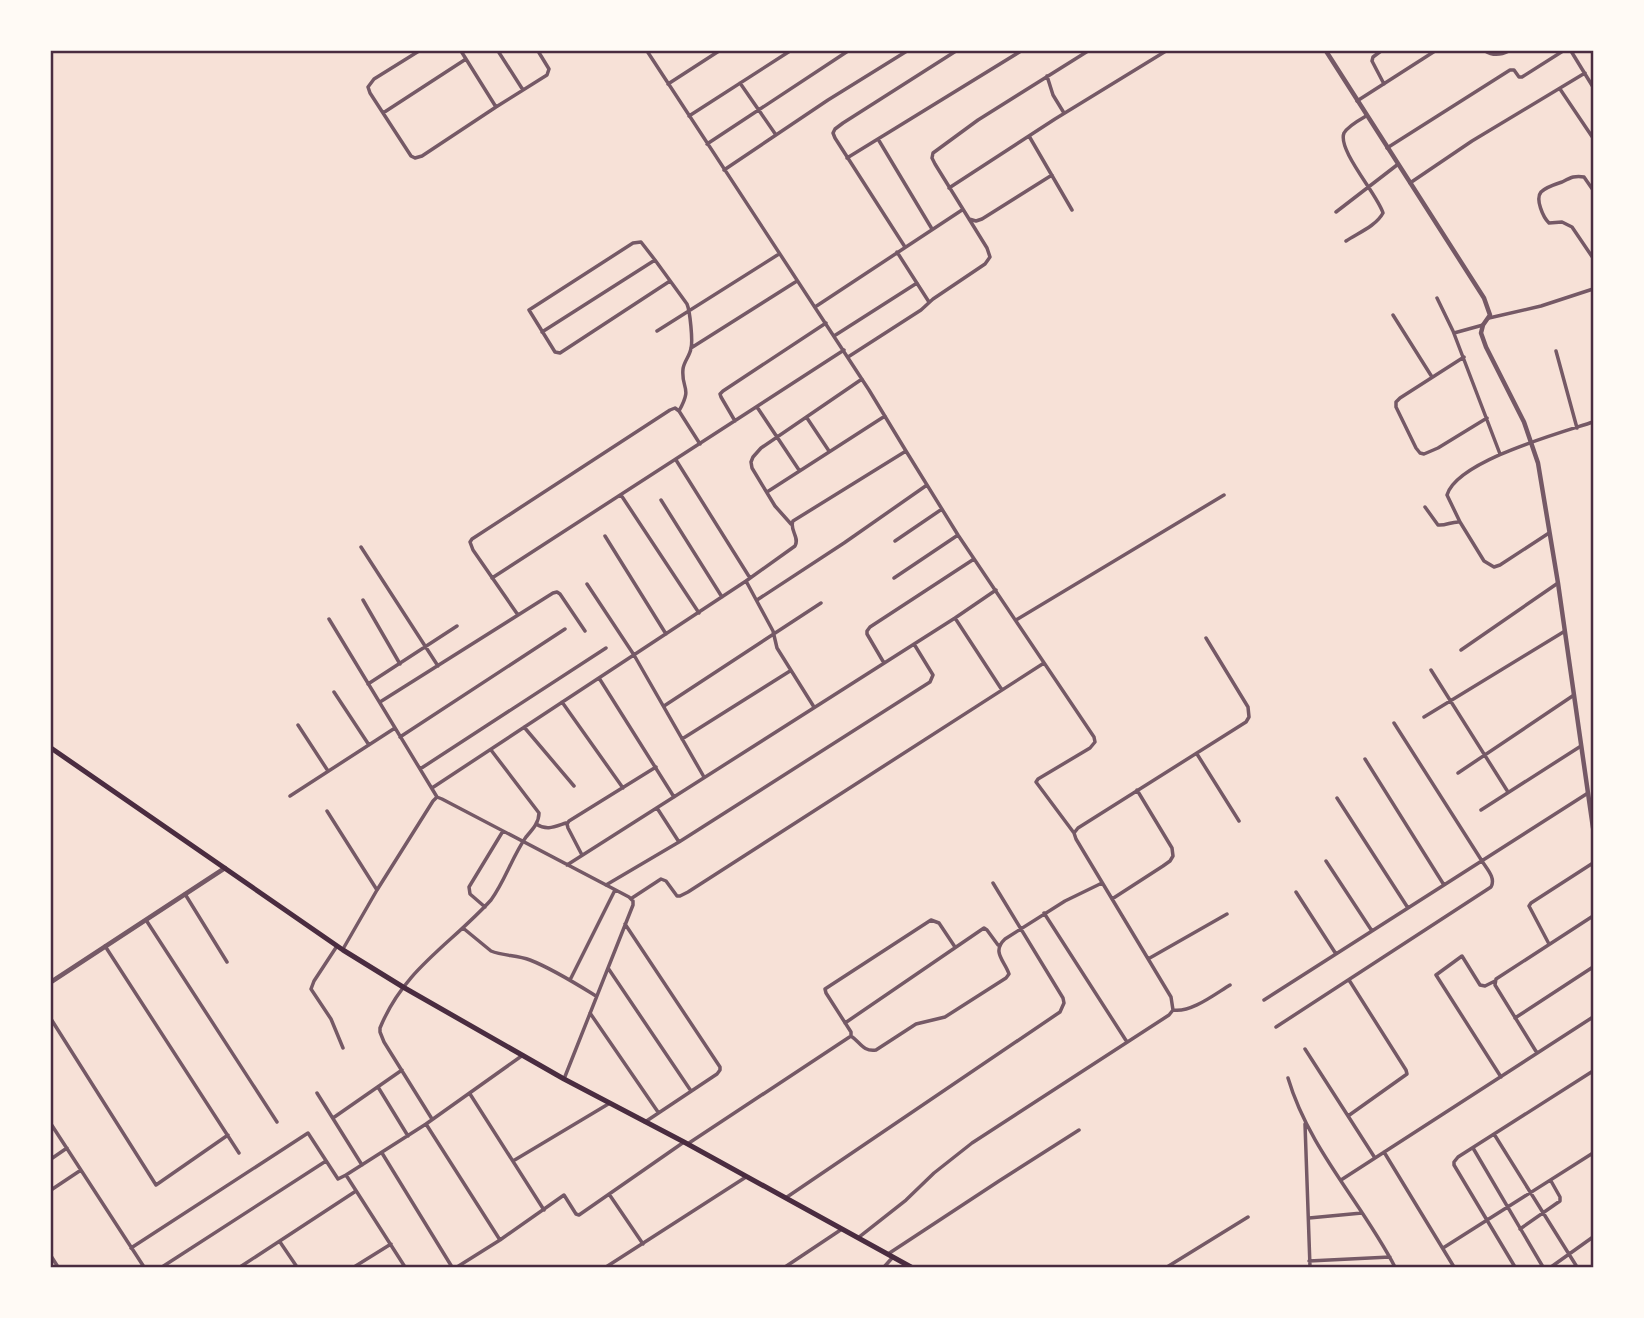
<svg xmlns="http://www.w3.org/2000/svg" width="1644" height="1318" viewBox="0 0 1644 1318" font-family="Arial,sans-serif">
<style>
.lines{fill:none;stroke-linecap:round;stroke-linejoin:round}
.minor{stroke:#755966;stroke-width:3.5}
.tertiary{stroke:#755966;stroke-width:4.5}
.primary{stroke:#4a2c40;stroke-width:5}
.neatline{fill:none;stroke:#4a2c40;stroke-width:2.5}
</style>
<rect width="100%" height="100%" fill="#f7e1d7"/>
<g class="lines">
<!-- minor -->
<path class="minor" d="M419,51L374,79L368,87L370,93L411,156L415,158L422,156L496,107L547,75L549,69L538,51
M461,51L496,107
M498,51L523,90
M647,51L869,390L906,451
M1381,51L1373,57L1372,61L1384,84
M1485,51C1493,56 1501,55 1509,51
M1571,51L1593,87
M1047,76L1053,95L1064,113
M740,83L776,135
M668,84L719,51
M1560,89L1593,138
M1357,101L1435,51
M383,113L466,59
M689,116L790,51
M1029,136L1072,210
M878,139L932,229
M707,144L848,51
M1387,148L1510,70H1514L1519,77H1522L1563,51
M847,158L1021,51
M724,170L828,100L907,51
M1410,183L1472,141L1585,73
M949,188L1055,119L1166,51
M1593,190L1584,177C1575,175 1570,178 1562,182C1556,184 1546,187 1541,192C1535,199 1543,217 1549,223L1562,222L1572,227L1593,258
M1336,212L1397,165
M969,219L976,221L982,219L1052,175
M1346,241C1358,233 1376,226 1383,213C1378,195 1337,150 1344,133C1348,126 1359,120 1366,116
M905,247L835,138L833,133L835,129L843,123L956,51
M897,252L929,302
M670,281L560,353L555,352L529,310L633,243L641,242L655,260L687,304C690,311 693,341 691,348C690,356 684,361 683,369C681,390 693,386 679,411
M1437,298L1453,331L1500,454
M815,307L962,210
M1393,315L1432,377
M1489,318L1541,306L1593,289
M657,331L779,254
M542,332L655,260
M1454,333L1483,325
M834,336L917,283
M691,348L797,281
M1556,351L1577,428
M848,357L921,310L933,299L985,264L990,257L987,248L935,164L932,158L933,153L978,120L1088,51
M1464,357L1400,398L1396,402V407L1416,448L1420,453L1424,454L1438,448L1487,418
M757,407L799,470
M807,418L829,451
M735,421L721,397L720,394L723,391L826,323
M676,460L750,578
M767,492L885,416
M621,495L699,613
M661,500L722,597
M1425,507L1438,525C1446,526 1452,521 1460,522L1484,561L1494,567L1500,565L1549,533
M1460,522L1447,495C1457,461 1560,433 1593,422
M791,524L775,506L752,468L751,462L753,457L761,448L862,379
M605,536L666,634
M895,541L942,509
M361,547L438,666
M492,578L844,350
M894,578L958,535
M746,581L773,631L777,648L814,707
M587,584L634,655L704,777
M363,600L400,664
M757,600L844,543L927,485
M518,615L473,550L470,542L472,539L670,410L675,408L679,411L700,444
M955,618L1002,690
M329,619L437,797
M1016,620L1224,495
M1461,650L1558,583
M884,663L867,634V631L870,627L974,559
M1431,670L1508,792
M599,678L674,797
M368,684L457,626
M334,692L369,745
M380,702L553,593L557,592L560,594L585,631
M562,702L623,788
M664,706L821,603
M1424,717L1565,631
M298,725L328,771
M524,727L574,786
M400,737L565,629
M682,739L790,671
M1197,754L1239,821
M1365,759L1444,885
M420,769L606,648
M1458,773L1574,695
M432,788L746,581L795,546C800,537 789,530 793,521L906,451L958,535L1094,737L1095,742L1090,748L1038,779L1036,782L1074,833
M290,796L395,728
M1337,798L1408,908
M657,808L679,842
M1481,810L1581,746
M327,811L377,890
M536,824C547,831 554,827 566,823
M582,855L568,828L567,824L569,821L656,767
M1326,861L1372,931
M567,865L955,618L996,590
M606,885L679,842L930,682L933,675L914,644
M1296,892L1336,954
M185,894L227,962
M632,898L661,879L666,881L677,896H680L688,892L1044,663
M1112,899L1163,866L1170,861L1173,856L1172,848L1137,790
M485,907L470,894L469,887L503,831
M1044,913L1127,1042
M146,920L277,1122
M625,924L720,1067V1070L717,1074L645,1122
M463,928L491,951C503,956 517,955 530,960C553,969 575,983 596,996
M1549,944L1529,906L1531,903L1593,863
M105,946L239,1153
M337,946L314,981L311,989L331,1019L343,1048
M343,949L377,890L433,801L437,797L442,799L629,897L633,901V905L564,1079
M1148,959L1227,914
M608,968L691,1091
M570,980L615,890
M1495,981L1485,986L1480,985L1462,956L1436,975L1501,1077
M1264,1000L1588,793
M1173,1010C1191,1013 1215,994 1230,985
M590,1013L658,1112
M1515,1018L1593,967
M51,1019L156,1185L228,1135
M845,1023L981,930L984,928L987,930L998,945
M1276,1027L1491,887C1496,878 1487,869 1482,861L1394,723
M851,1036C860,1042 863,1052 876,1050L916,1024L945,1017L1006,978L1009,974C1005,961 991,952 1005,939L1065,901L1102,883
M1305,1049L1375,1158
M1537,1053L1495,985L1496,979L1593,916
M1288,1078C1309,1149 1362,1203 1395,1267
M378,1087L408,1136
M317,1093L362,1165
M470,1094L544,1210
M1348,1116L1407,1074L1406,1070L1349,980
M333,1118L402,1070
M432,1119L384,1042L380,1032V1028C404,969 450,945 491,900C505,881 512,857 526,837C532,830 539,823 539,813L491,750
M51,1124L144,1267
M426,1124L500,1240
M1305,1124L1310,1267
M1494,1134L1577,1267
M689,1143L851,1036V1032L826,993L825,989L828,987L931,920L939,923L955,947
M1473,1148L1543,1267
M1384,1152L1454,1267
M382,1153L452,1267
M51,1159L67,1148
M513,1161L610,1103
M346,1175L405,1267
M1341,1180L1593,1017
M51,1190L81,1170
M609,1194L643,1244
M787,1197L1060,1012L1064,1003L1063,998L993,883
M1309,1218L1362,1213
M1520,1229L1560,1201V1197L1551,1181
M859,1237L906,1200L934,1173L972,1143L1169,1015L1173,1010L1171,997L1076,839L1074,833L1078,828L1246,722L1249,717L1248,707L1206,638
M280,1242L297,1267
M131,1248L308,1133L338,1179L346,1175L426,1124L523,1055
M1443,1248L1593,1153
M888,1254L999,1181L1079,1130
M51,1256L58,1267
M1309,1261L1390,1257
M162,1267L326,1161
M240,1267L356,1191
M354,1267L391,1244
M457,1267L500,1240L564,1195L576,1214L579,1215L684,1142
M606,1267L746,1177
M785,1267L842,1229
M884,1267L893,1257
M1167,1267L1248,1217
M1515,1267L1454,1165V1162L1458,1157L1593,1071
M1551,1267L1593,1237"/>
<!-- tertiary -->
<path class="tertiary" d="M1326,51L1484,298L1490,315L1483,325L1481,333L1486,347L1524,422L1538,463L1558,583L1593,828
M51,982L225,868"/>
<!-- primary -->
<path class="primary" d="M51,748L343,950L403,987L564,1079L684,1142L911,1267"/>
</g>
<!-- border -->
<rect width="1644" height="1318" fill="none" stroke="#fffaf5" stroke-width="105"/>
<rect x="52" y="52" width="1540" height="1214" class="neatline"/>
</svg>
